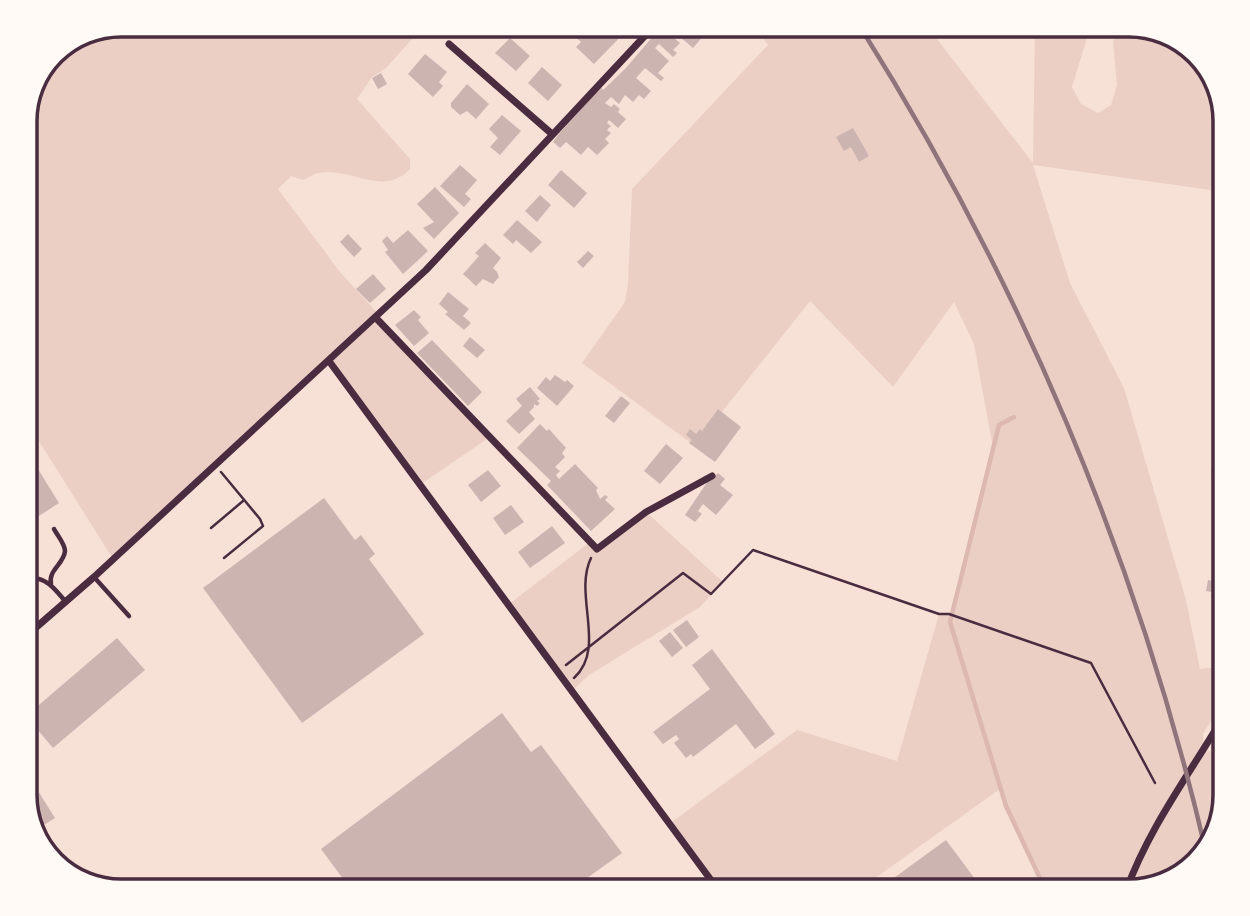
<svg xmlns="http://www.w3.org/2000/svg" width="1250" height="916" viewBox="0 0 1250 916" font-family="'PT Sans Narrow',sans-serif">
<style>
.green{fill:#ebcfc5}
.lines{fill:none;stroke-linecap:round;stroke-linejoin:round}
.stream{stroke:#dcb8b0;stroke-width:4.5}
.building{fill:#ccb4b1}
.path{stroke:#4a2c40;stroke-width:2.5}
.service{stroke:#4a2c40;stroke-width:4.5}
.minor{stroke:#4a2c40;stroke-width:7}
.rail{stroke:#8f747c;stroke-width:4.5}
.rim{fill:none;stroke:#4a2c40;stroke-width:3.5}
</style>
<rect width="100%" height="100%" fill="#f7e1d7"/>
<!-- green -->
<path class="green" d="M121,25H425L386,68L372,77L357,99L410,159V169C383,198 350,166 318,173C313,174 308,178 303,180L291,176L278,189L340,272L379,315L374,321L490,437L421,484L329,361L113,559L25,419V114L57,49Z
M762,25H926L1033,163L1035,25H1091L1072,87L1081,104L1098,113L1111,105L1117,85L1113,42L1118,25H1129L1187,44L1215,78L1225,121V192L1033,165L1070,283L1124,388L1186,600L1200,669L1225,666V698L1203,734L1204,749L1220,755L1225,760V795L1206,853L1172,881L1129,891H1036L1040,879L1022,843L1000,789L857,891H719L669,824L797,730L897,761L939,614L952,615L993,448L974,344L954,302L893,387L810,301L695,446L582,363L625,302L628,283L632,189L768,45L757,30Z
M646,512L723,582L700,607L589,675L572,691L509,604L590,542L597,549Z"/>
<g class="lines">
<!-- stream -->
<path class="stream" d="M1014,417L999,425L950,622L1006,806L1046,891"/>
</g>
<!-- building -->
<path class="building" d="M478,25H499L488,36Z
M588,25L611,26L632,25L594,64L576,47L581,42L572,34L576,30L579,33Z
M679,25L688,27L690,25H706L710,28L693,48L673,31Z
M661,27L680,43L673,50L677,53L673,57L659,44L655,48L669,61L658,73L664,78L661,81L645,68L636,78L651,91L644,99L639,95L633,102L625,95L619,104L611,97L605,103L611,107L614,104L620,109L618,112L626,119L618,128L609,120L607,123L611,126L607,130L611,133L605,139L609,143L597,155L588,147L581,155L566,142L560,148L553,142L558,135L595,94L602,88L603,90L625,69Z
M510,38L530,56L516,71L495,53Z
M425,54L447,72L439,82L443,86L433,97L408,74Z
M542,67L562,85L548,101L528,83Z
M381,73L387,84L378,89L372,78Z
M467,84L489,104L476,119L467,111L460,115L451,107V103Z
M502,115L521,131L500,155L490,147L498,138L489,129Z
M853,128L869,156L859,162L851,147L844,151L836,137Z
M460,165L477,180L465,194L471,199L464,207L440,186Z
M561,170L587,193L574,208L548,185Z
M435,187L459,213L434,239L423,228L434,222L417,204Z
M540,195L551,205L537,222L525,211Z
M517,220L542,242L531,253L516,240L513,244L503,235Z
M408,230L428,251L403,274L385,252L388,250L382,241L387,236L393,243Z
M348,234L362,249L354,257L340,242Z
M485,243L501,258L493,268L497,272L499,277L493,284L483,279L476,286L463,274L479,256L475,253Z
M588,251L594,256L583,268L577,262Z
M373,274L386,289L370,303L356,289Z
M448,292L469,309L463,316L471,323L464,330L445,314L448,312L439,304Z
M414,310L421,317L418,320L429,333L414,346L395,325Z
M470,337L485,350L477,358L463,346Z
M432,340L482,392L468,406L417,353Z
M555,375L565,382L567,380L574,386L557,406L537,388L546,377L550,381Z
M530,387L540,399L537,401L540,403L537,406L534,404V407L529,412L535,419L519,434L506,421L522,406L516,399Z
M621,396L630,403L614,423L605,416Z
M718,409L741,427L715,462L689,443L692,440L686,435L690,429L696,434L700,429L702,431Z
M540,424L547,431L549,429L566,448L562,453L565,457L555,467L560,471L556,475L559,479L575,464L598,488L596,490L600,499L605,495L608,497L605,500L615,509L591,531L547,485L551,481L517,448Z
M666,444L683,458L660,484L644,471Z
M25,448L59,503L25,525Z
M1222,468L1223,484L1212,485L1211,469Z
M488,470L501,486L481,502L468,485Z
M718,473L725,479L720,485L733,495L716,515L703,504L698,511L702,514L695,522L685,515L710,478L712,479Z
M324,498L355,540L361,535L375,554L369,559L424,634L302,723L203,588Z
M511,505L524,522L505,535L493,518Z
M552,526L565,543L530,568L518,552Z
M1215,579L1225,581V600L1211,597L1212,592L1206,591L1208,580L1214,581Z
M687,620L699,637L686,647L673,630Z
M670,632L683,648L672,657L659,641Z
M117,638L145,670L53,748L26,716Z
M712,649L775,734L755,749L736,724L693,757L691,754L686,758L674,743L679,739L676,735L663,744L653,732L710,689L692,665Z
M502,713L531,752L541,745L622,853L569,891H352L321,849Z
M25,770L55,818L39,828L25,801Z
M946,840L978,883L967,891H876Z"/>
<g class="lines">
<!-- path -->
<path class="path" d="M37,89L69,44
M221,472L260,519L263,526L224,558
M211,528L243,501
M566,665L683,573L711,594L753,550L939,614H949L1091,663L1155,783
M574,678C607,648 573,595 591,558
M1214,748L1225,751"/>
<!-- service -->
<path class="service" d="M94,577L129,616
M25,580L30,577C48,579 54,588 65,601
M51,584C48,570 64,564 65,551C65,544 57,535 54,529"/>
<!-- minor -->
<path class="minor" d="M449,44L552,134
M376,318L597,549L646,512L712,476
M329,361L719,891
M25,637L94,577L426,270L655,25
M1126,891C1149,827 1191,772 1225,714"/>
<!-- rail -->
<path class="rail" d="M859,25C1019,279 1138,559 1206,852"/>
</g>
<!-- crop -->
<path d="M0 0H1250V916H0ZM121 37H1129A84 84 0 0 1 1213 121V795A84 84 0 0 1 1129 879H121A84 84 0 0 1 37 795V121A84 84 0 0 1 121 37Z" fill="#fffaf5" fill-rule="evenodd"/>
<path class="rim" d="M121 37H1129A84 84 0 0 1 1213 121V795A84 84 0 0 1 1129 879H121A84 84 0 0 1 37 795V121A84 84 0 0 1 121 37Z"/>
</svg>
